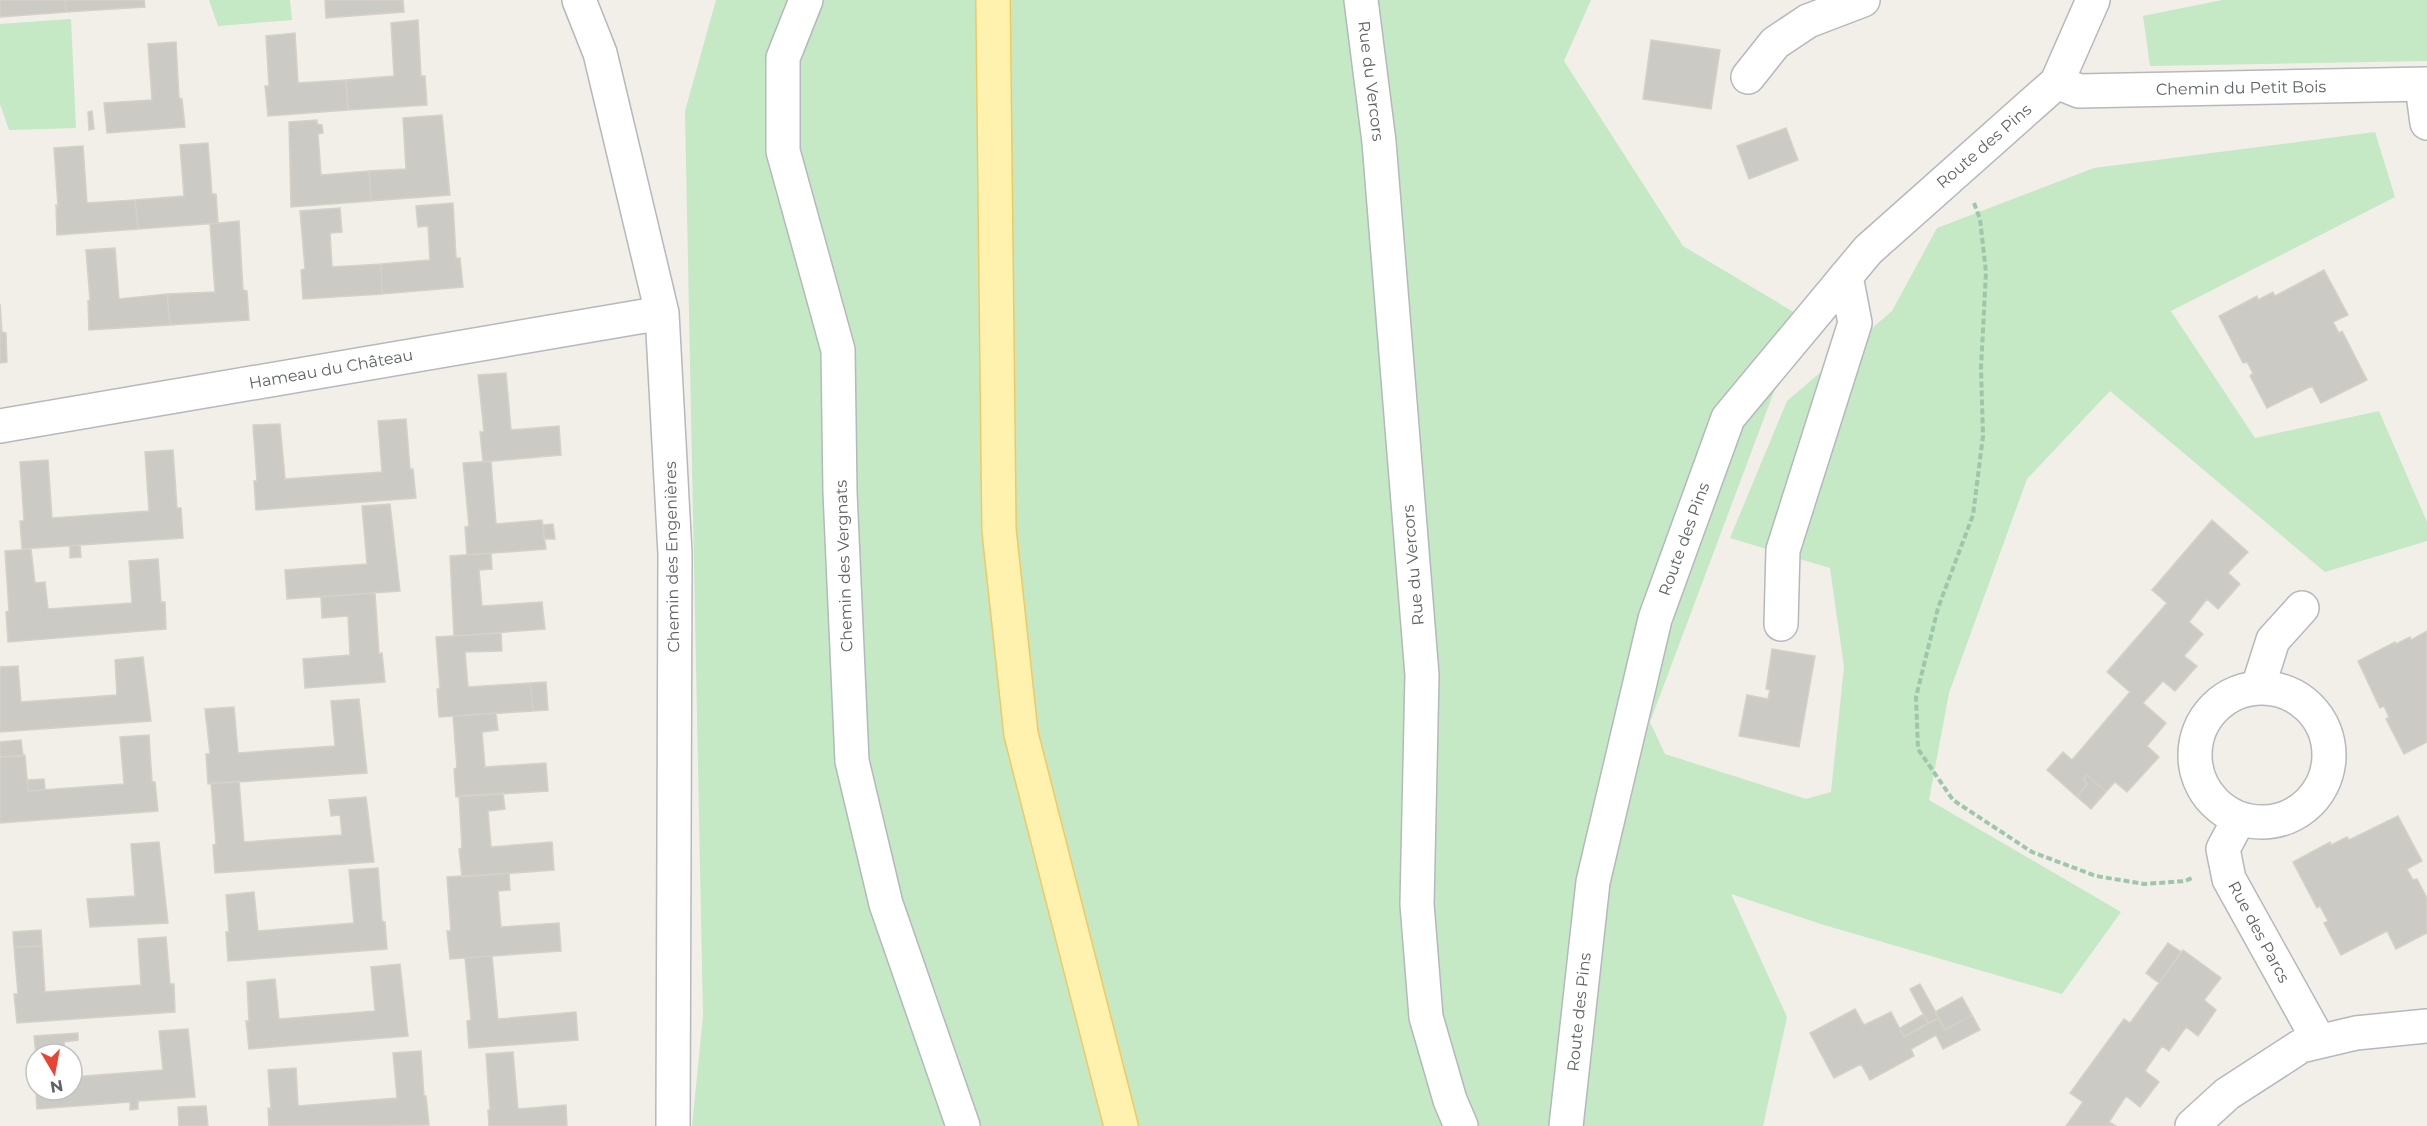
<svg xmlns="http://www.w3.org/2000/svg" width="2427" height="1126" viewBox="0 0 2427 1126" font-family="Montserrat,sans-serif">
<style>
.green{fill:#c5e8c5}
.building{fill:#cccac5;stroke:#d6d1c6;stroke-width:1.5}
.lines{fill:none;stroke-linecap:round;stroke-linejoin:round}
.minor-casing{stroke:#b5b8bc;stroke-width:36}
.major-casing{stroke:#f2c960;stroke-width:36}
.path{stroke:#9cc7a9;stroke-width:4;stroke-dasharray:6 3;stroke-linecap:butt}
.minor{stroke:#fff;stroke-width:33}
.major{stroke:#fff2af;stroke-width:33}
.labels{text-anchor:middle;dominant-baseline:central;stroke-width:6;stroke-linejoin:round;paint-order:stroke}
.street-label{font-size:16px;fill:#5f6368;stroke:#fff}
</style>
<rect width="100%" height="100%" fill="#f1efe8"/>
<!-- green -->
<path class="green" d="M209,0H290L292,20L218,26Z
M716,0H1591L1564,61L1683,246L1802,317L1650,722L1665,754L1806,799L1831,792L1844,667L1830,568L1730,538L1787,401L1892,311L1937,228L2094,168L2375,132L2395,197L2171,311L2255,438L2379,411L2427,522V541L2325,572L2110,391L2027,479L1949,693L1929,800L2121,912L2062,994L1824,925L1731,894L1787,1017L1763,1126H692L703,1016L685,111Z
M2222,0H2427V61L2150,66L2143,16Z
M71,19L76,128L9,130L0,104V24Z"/>
<!-- building -->
<path class="building" d="M0,0H65L66,12L0,17Z
M65,0H144L145,7L66,12Z
M325,0H403L404,12L326,18Z
M418,20L421,76H425L427,105L348,110L346,80L394,76L391,23Z
M295,33L298,83L346,80L348,110L268,116L265,86H269L266,36Z
M1651,40L1720,50L1711,109L1643,99Z
M176,42L179,98L182,99L185,127L107,133L104,103L152,100L148,44Z
M92,111L94,129L89,130L88,112Z
M442,115L450,195L371,201L369,171L406,169L403,118Z
M317,120V124L322,125L323,133L318,134L321,175L369,171L371,201L291,207L289,122Z
M1786,128L1798,160L1749,179L1737,146Z
M208,143L212,194H216L218,223L138,229L135,200L184,196L180,145Z
M83,146L87,203L135,200L138,229L57,235L56,205L58,206L54,148Z
M453,203L456,258H460L463,287L382,294L381,264L430,260L428,226L418,227L416,206Z
M340,208L342,232L330,233L332,267L381,264L382,294L303,299L301,270L305,269L300,211Z
M239,221L243,290L247,291L249,320L170,325L167,294L215,292L210,224Z
M115,248L119,299L167,294L170,325L89,330L88,301L90,300L86,250Z
M2324,270L2348,315L2333,322L2339,333L2342,331L2367,380L2321,403L2312,386L2267,408L2250,376L2253,373L2247,362L2243,363L2219,316L2257,296L2258,300L2273,292L2275,296Z
M0,304L2,332L6,333L7,362L0,363Z
M506,373L511,430L559,426L561,455L483,462L480,432H484L478,375Z
M406,419L410,469H413L416,498L256,510L254,481H257L253,425L280,424L285,479L382,472L378,421Z
M173,450L177,508H181L183,538L22,549L20,521H24L20,462L48,460L52,518L149,511L145,452Z
M491,461L496,524L542,520L546,549L467,555L465,527L469,526L463,463Z
M390,504L400,591L287,599L285,570L367,564L362,506Z
M2212,520L2248,552L2228,573L2240,584L2218,609L2207,599L2189,622L2203,634L2184,656L2197,666L2175,691L2163,681L2143,703L2166,723L2147,746L2159,757L2127,792L2115,782L2106,792L2087,775L2083,779L2087,784L2077,797L2047,770L2063,752L2072,760L2130,692L2107,672L2167,603L2152,590Z
M553,524L555,539H544L543,525Z
M80,545L81,557L70,558V546Z
M31,549L35,583L45,582L48,609L132,603L129,561L158,559L161,602H165L166,629L8,642L6,612L9,611L5,551Z
M491,553L492,569L479,570L482,606L542,602L545,629L454,636L450,556Z
M375,593L379,654L382,653L385,682L305,688L303,659L350,655L348,616L322,618L321,597Z
M2427,631V742L2404,754L2386,719L2389,717L2384,706L2380,708L2358,661L2395,642L2396,644L2410,637L2411,640Z
M501,633L502,651L465,652L468,687L530,683L533,711L439,717L437,689H440L436,637Z
M1772,649L1815,656L1799,747L1739,736L1747,695L1768,699L1770,690L1766,689Z
M143,657L151,721L0,732V667L18,666L21,702L117,695L115,660Z
M546,682L548,710L533,711L530,683Z
M359,699L367,773L208,784L206,754H210L205,709L234,707L238,753L335,746L331,701Z
M496,713L498,730L482,732L485,767L546,763L548,791L456,797L454,769L457,768L453,716Z
M149,735L152,782H155L158,811L0,823V757L25,755L28,791L124,784L120,737Z
M21,740L23,756L0,757V742Z
M2087,775L2106,792L2091,809L2077,797L2087,784L2083,779Z
M44,779L45,790L28,791L27,780Z
M239,781L244,842L342,835L340,815L331,816L329,800L366,797L374,862L215,873L213,845L216,844L211,783Z
M503,793L505,809L488,811L491,847L552,842L554,870L462,877L459,849L462,848L459,796Z
M2398,816L2422,861L2407,869L2413,880L2417,879L2427,898V933L2396,949L2387,931L2341,955L2324,923L2328,921L2320,906L2317,908L2293,862L2330,842L2331,845L2347,837L2349,840Z
M159,842L168,923L90,927L87,899L135,896L131,844Z
M378,868L382,921L385,922L387,949L228,961L226,932H229L226,895L254,892L258,931L354,923L349,870Z
M509,873L510,890L498,891L501,927L559,923L561,951L450,959L447,931H451L447,877Z
M41,930L42,946L14,947L13,932Z
M166,937L170,984H174L175,1012L17,1023L14,994H18L14,947L42,946L45,992L141,985L138,939Z
M2168,943L2181,952L2159,983L2146,973Z
M2183,950L2221,978L2204,1000L2216,1010L2198,1036L2186,1027L2169,1051L2162,1046L2145,1071L2159,1082L2140,1107L2126,1096L2109,1122L2116,1126H2066L2083,1102L2070,1093L2124,1019L2130,1023Z
M492,956L498,1019L576,1012L578,1040L469,1048L467,1021L471,1020L465,958Z
M400,964L408,1036L249,1049L246,1021H249L247,982L275,979L279,1019L375,1011L371,967Z
M1920,984L1939,1018L1928,1023L1910,989Z
M1962,997L1972,1015L1945,1030L1935,1012Z
M1855,1009L1864,1025L1891,1012L1904,1037L1939,1018L1945,1030L1972,1015L1980,1030L1943,1049L1936,1035L1911,1049L1914,1056L1870,1080L1861,1064L1834,1078L1810,1033Z
M1924,1014L1928,1023L1904,1037L1900,1028Z
M188,1029L195,1097L138,1101V1109L130,1110V1102L37,1109L35,1079L36,1090H72V1077L163,1070L159,1031Z
M78,1033V1040L64,1042L65,1054H36V1056L34,1036Z
M421,1051L424,1096H426L429,1125L269,1126L268,1108L271,1109L268,1070L296,1068L298,1106L397,1098L393,1053Z
M513,1052L518,1109L566,1105L567,1126H489L488,1110H490L486,1054Z
M206,1106L208,1126H179L178,1107Z"/>
<g class="lines">
<defs>
<path id="minor" d="M579,0L600,53L662,313L675,554L673,1126
M806,0L783,58V151L838,350L840,492L852,761L886,904L963,1126
M1361,0L1379,142L1422,675L1417,904L1426,1017L1450,1100L1461,1126
M1748,77L1775,43L1808,21L1863,0
M2057,82L2079,91L2427,84
M2422,86L2427,123
M0,426L662,313
M1781,624L1783,550L1855,323L1846,276
M2258,687L2273,640L2302,608
M2195 755a67 67 0 1 1 134 0a67 67 0 1 1-134 0Z
M2239,819L2223,849L2229,879L2319,1041
M1566,1126L1593,882L1655,619L1728,418L1868,250L2057,82L2093,0
M2192,1126L2227,1094L2301,1046L2356,1033L2427,1026"/>
<path id="major" d="M993,0L999,530L1021,734L1121,1126"/>
</defs>
<!-- minor casing -->
<use href="#minor" class="minor-casing"/>
<!-- major casing -->
<use href="#major" class="major-casing"/>
<!-- path -->
<path class="path" d="M1974,203L1980,219L1986,272L1981,368L1983,436L1973,515L1938,608L1916,697L1918,749L1953,800L2032,852L2096,876L2144,884L2185,881L2192,878"/>
<!-- minor -->
<use href="#minor" class="minor"/>
<!-- major -->
<use href="#major" class="major"/>
</g>
<g class="labels">
<!-- street labels -->
<g class="street-label">
<text transform="translate(1371 81) rotate(83)">Rue du Vercors</text>
<text transform="translate(2241 88) rotate(-1)">Chemin du Petit Bois</text>
<text transform="translate(1984 146) rotate(-41)">Route des Pins</text>
<text transform="translate(331 369) rotate(-10)">Hameau du Château</text>
<text transform="translate(1684 539) rotate(-70)">Route des Pins</text>
<text transform="translate(672 557) rotate(-91)">Chemin des Engenières</text>
<text transform="translate(1413 565) rotate(-95)">Rue du Vercors</text>
<text transform="translate(844 566) rotate(-92)">Chemin des Vergnats</text>
<text transform="translate(2259 932) rotate(62)">Rue des Parcs</text>
<text transform="translate(1579 1012) rotate(-84)">Route des Pins</text>
</g>
</g>
<!-- north arrow -->
<g transform="translate(54 1072) rotate(170)"><circle r="28" fill="#ffffff" stroke="#bfc1c3" stroke-width="1.5"/>
<path d="M0-4.5L10 22L0 15L-10 22Z" fill="#ea4335"/>
<text y="-9" font-size="16" font-weight="bold" text-anchor="middle" fill="#5f6368">N</text>
</g>
</svg>
